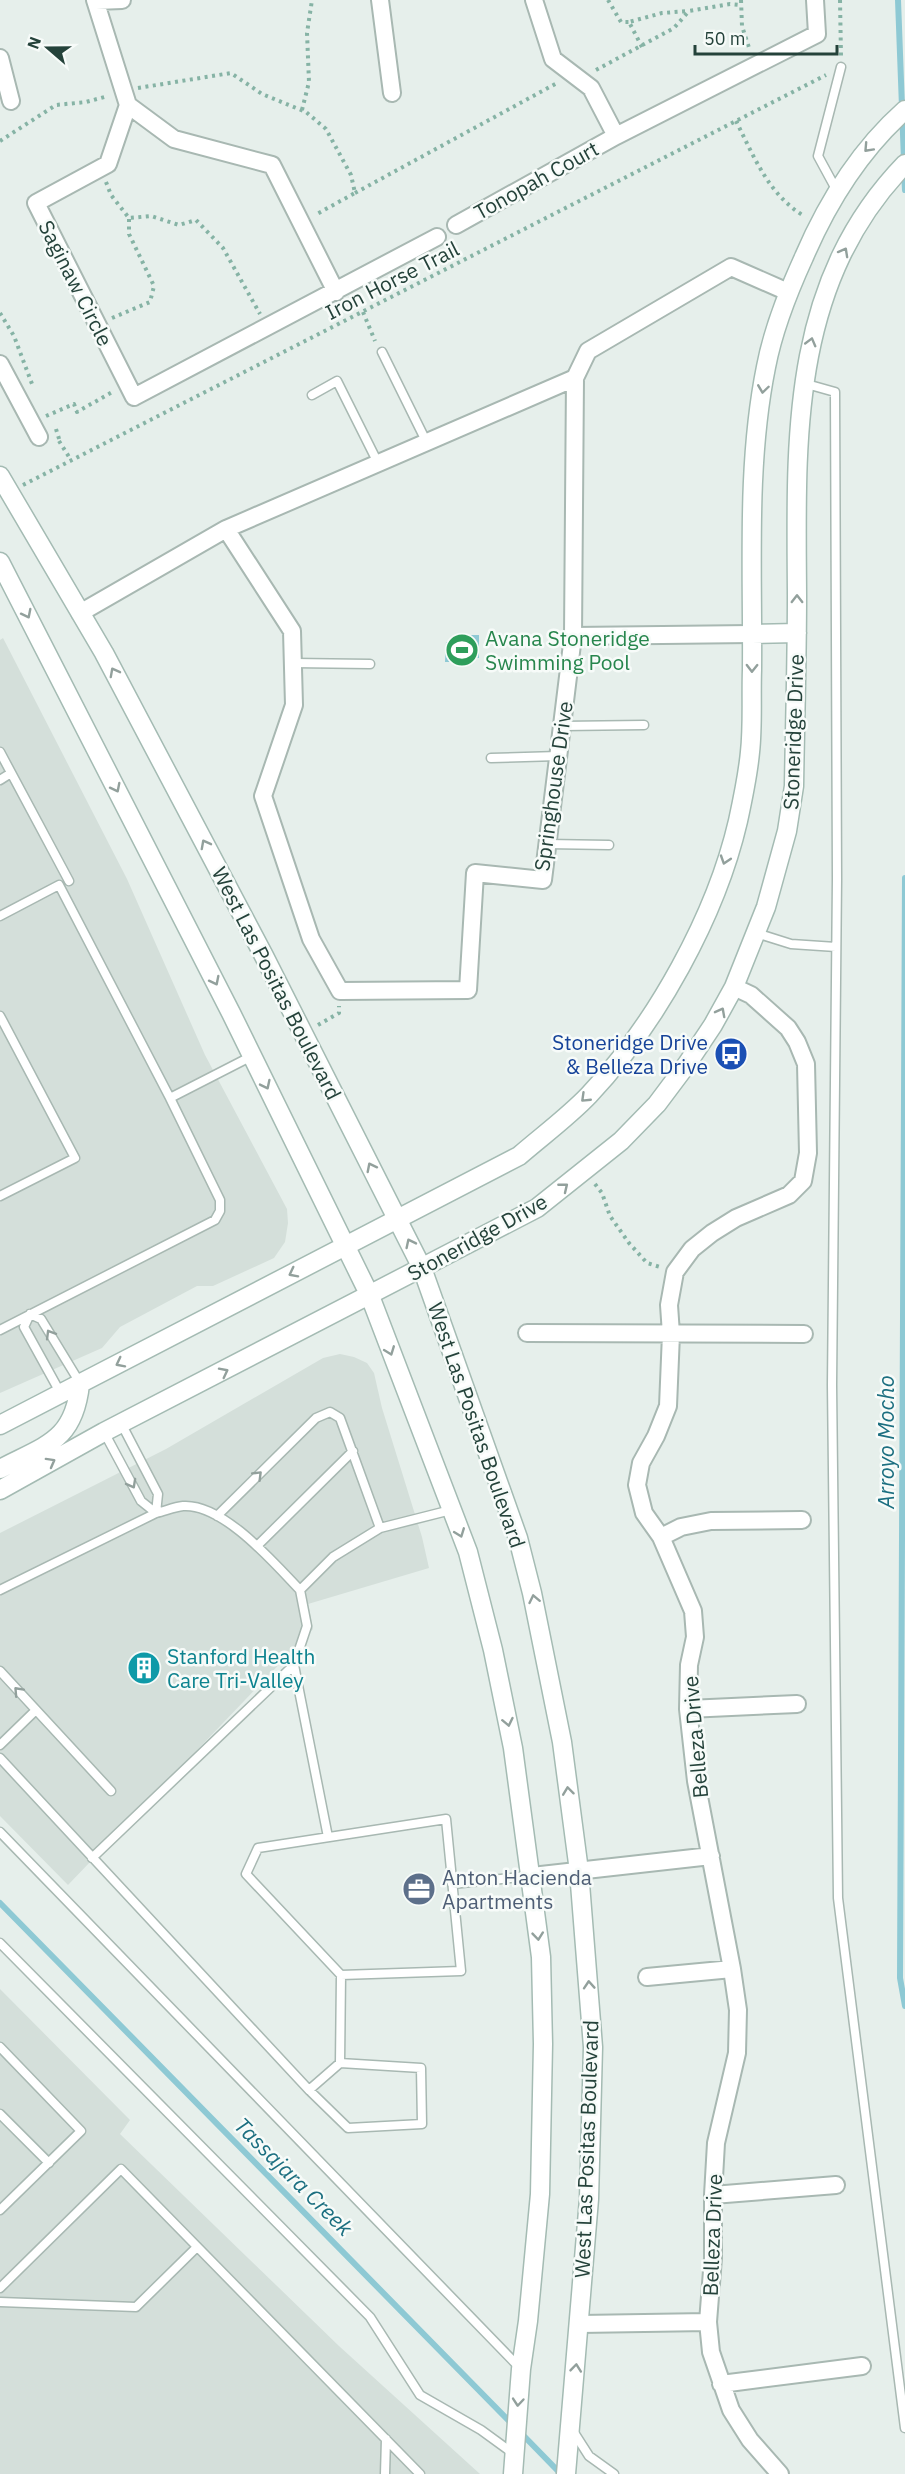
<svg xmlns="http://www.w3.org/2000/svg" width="905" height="2474" viewBox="0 0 905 2474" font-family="'IBM Plex Sans',sans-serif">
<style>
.built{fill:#d4dfda}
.water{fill:#8ec9d4}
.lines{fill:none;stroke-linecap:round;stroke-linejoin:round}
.stream{stroke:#8ec9d4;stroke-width:6}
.service-casing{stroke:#a8b8b2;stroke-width:11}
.minor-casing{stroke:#a8b8b2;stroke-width:20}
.secondary-casing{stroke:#a4bbb3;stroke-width:21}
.path{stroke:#86b3a5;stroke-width:4;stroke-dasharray:3 4.5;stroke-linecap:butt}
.service{stroke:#fff;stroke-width:8}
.minor{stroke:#fff;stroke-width:16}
.secondary{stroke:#fff;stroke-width:18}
.oneway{stroke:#92a09c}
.labels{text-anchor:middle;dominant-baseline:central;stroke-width:5;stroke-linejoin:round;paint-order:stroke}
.street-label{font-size:21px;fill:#24423a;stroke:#f7fbf9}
.leisure-label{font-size:21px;fill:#27864d;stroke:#f7fbf9;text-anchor:start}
.transit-label{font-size:21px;fill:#164399;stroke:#f7fbf9;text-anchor:end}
.culture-label{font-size:21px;fill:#0d838f;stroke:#f7fbf9;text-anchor:start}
.service-label{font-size:21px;fill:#4e5e75;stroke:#f7fbf9;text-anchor:start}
.water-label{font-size:22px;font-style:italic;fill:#1c6f80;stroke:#f7fbf9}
</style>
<rect width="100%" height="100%" fill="#e6efeb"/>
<!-- built -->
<path class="built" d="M3,638L127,879L205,1055L287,1209L288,1223L285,1242L274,1258L213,1286H197L120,1327L102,1348L0,1393V640Z
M340,1354L354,1357L367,1363L374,1373L382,1408L422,1537L429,1568L308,1604L313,1629L68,1885L0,1816V1533L166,1449L323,1358Z
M0,1989L130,2120L120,2134L339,2346L480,2474H0Z"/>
<!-- water -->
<path class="water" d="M467,635H479V658H455L453,662H445L446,642L466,643Z"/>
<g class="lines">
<!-- stream -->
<path class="stream" d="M898,0L904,161
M904,171L905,190
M905,878L900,1978L905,2006
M0,1903L513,2425
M520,2432L561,2474"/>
<defs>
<path id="service" d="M837,191L818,156L841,67
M382,352L427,443
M803,383L835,392L837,879L832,1385L838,1898L905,2428
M312,395L337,381L378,463
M293,663L370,664
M562,726L644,725
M0,752L69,881
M491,758L558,756
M0,780L11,773
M547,844L609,845
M0,916L59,885L170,1098L220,1200V1211L215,1220L0,1330
M756,933L791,944L836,947
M0,1016L75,1158L0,1196
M170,1098L252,1056
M61,1394L24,1327L30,1314L41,1319L80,1383
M104,1432L141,1501L156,1513L158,1494L122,1425
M217,1516L316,1418L330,1412L340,1418L380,1528
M258,1545L353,1451
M0,1590L156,1513C165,1511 174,1507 183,1506C223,1503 275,1564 300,1590
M0,1671L111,1791
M0,1745L36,1710
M0,1758L309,2090L348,2128L422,2124L421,2068L340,2063
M0,1832L520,2368
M328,1837L294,1665L307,1626L300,1590L333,1557L380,1528L451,1510
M92,1858L294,1665
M452,1884L531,1876
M0,1943L370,2317L420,2395L481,2430L514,2454
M0,2047L81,2131L0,2210
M309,2090L340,2063L341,1975L246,1874L258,1848L446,1819L461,1971L341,1975
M0,2114L49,2163
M0,2288L121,2169L420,2474
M0,2302L136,2307L197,2247
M573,2431L589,2456L614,2474
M385,2474L386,2439"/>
<path id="minor" d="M95,0L128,105
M380,0L392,93
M534,0L553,59L591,88L616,136
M96,1L122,0
M0,58L11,101
M456,225L616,136L817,34L815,0
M336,292L272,165L174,139L128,105L108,164L36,203L134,397L437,237
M0,364L39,437
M226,529L292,631L294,705L263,796L311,939L340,991L468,990L475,873L543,880L573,636L575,378
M80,613L226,529L575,378L588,351L731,267L788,292
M573,636L752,634
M734,987L751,995L788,1028L797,1042L806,1064L808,1153L803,1181L789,1195L736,1218L712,1233L692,1249L675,1272L669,1305L671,1334L668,1406L656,1436L641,1463L637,1485L644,1513L661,1537L693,1611L695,1637L689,1665L688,1709L696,1781L732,1969L738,2010L737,2053L716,2143L713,2195V2258L708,2322L711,2352L731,2410L750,2440L780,2474
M527,1333L804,1334
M661,1537L681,1527L711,1521L802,1520
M688,1709L797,1704
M532,1876L711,1856
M647,1977L732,1969
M713,2195L836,2185
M580,2324L708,2322
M721,2384L862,2366"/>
<path id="secondary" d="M0,476L104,653L264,956L422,1268L518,1538L532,1593L562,1742L579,1871L593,2047L589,2199L566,2474
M0,562L231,1013L370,1296L468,1552L493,1650L513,1748L541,1957L543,2044L540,2194L528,2321L521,2369L513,2474
M752,634L797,633
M0,1425L519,1156C542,1136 568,1117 589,1095C656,1024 716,916 738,821C743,798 748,774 750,752C753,725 751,697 752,670C753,570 746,466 766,367C773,330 788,292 804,257C828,201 859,151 905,110
M0,1469C46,1445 74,1441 80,1384
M0,1490L104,1432L537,1208L621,1141L657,1104L687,1064L713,1025L734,987L766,907L787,831L794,786C795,722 797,659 797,595C796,440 789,284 905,164"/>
</defs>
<!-- service casing -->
<use href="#service" class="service-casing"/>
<!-- minor casing -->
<use href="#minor" class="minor-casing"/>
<!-- secondary casing -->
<use href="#secondary" class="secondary-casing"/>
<!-- path -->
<path class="path" d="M608,0L621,22H629
M741,0L742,26L750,51
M840,0L841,56
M642,47L629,22L662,13L689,11
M596,70L674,28L689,11L730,4L740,5
M138,88L231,73L262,94L306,112L326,129L351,175L355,193L315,215
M302,110L309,82L307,33L312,0
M736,121C754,157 769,195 804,216
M0,141L56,105L86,102L108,96
M106,182L111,195L129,218L151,216L179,225L196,220L223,248L260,314
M355,193L557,83
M363,312L375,341
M0,313L14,336L32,384
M112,318L150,302L154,286L129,234V218
M46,416L74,404L77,412L114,391
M56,429L60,442
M59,441L71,460
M23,485L826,75
M318,1025L339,1013V1006
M595,1184L602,1193L610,1216L629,1243L647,1263L660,1267"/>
<!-- service -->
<use href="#service" class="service"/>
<!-- minor -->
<use href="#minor" class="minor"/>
<!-- secondary -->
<use href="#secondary" class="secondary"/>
</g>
<!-- one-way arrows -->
<defs><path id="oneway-chevron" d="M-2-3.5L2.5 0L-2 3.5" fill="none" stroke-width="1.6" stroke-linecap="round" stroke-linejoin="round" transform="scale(1.5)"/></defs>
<g class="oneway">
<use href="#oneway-chevron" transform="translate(868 148) rotate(133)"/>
<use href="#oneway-chevron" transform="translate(844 252) rotate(-61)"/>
<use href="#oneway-chevron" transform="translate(811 342) rotate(-75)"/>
<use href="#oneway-chevron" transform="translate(763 389) rotate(98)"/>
<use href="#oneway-chevron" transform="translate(797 599) rotate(-90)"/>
<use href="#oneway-chevron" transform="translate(27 614) rotate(63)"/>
<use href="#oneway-chevron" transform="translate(752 668) rotate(91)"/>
<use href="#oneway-chevron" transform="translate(114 672) rotate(-118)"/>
<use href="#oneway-chevron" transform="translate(116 788) rotate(63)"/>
<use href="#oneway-chevron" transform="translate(205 844) rotate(-118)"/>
<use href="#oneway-chevron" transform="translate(725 860) rotate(108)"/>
<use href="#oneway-chevron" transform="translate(215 981) rotate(63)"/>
<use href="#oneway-chevron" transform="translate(721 1012) rotate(-62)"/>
<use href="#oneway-chevron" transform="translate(266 1085) rotate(64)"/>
<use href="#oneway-chevron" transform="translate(585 1098) rotate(136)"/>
<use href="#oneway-chevron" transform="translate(371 1167) rotate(-117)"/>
<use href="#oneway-chevron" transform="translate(564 1187) rotate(-39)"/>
<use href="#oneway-chevron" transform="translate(410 1243) rotate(-116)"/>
<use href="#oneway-chevron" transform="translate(293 1273) rotate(153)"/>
<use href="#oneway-chevron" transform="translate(50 1334) rotate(-121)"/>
<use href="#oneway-chevron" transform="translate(390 1351) rotate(69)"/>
<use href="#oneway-chevron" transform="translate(120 1363) rotate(153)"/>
<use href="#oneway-chevron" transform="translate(224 1372) rotate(-27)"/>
<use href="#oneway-chevron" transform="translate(51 1462) rotate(-29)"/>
<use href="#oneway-chevron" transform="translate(258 1475) rotate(-45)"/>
<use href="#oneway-chevron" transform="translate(132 1484) rotate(61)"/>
<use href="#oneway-chevron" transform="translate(460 1533) rotate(69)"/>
<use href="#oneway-chevron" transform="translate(534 1599) rotate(-102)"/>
<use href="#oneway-chevron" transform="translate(18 1691) rotate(-133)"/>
<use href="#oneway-chevron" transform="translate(508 1722) rotate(78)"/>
<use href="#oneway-chevron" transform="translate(568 1791) rotate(-97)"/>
<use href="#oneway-chevron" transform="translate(538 1936) rotate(84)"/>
<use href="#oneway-chevron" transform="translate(589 1985) rotate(-94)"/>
<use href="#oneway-chevron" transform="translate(576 2368) rotate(-84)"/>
<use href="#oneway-chevron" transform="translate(518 2402) rotate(95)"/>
</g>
<!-- icons -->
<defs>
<symbol id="stadium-disc" viewBox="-11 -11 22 22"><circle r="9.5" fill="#2e9e5b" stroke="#f7fbf9"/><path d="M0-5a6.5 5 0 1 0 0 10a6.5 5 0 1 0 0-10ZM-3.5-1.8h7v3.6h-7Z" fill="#fff"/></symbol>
<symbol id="bus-disc" viewBox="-11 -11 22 22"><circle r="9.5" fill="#1a4fb4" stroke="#f7fbf9"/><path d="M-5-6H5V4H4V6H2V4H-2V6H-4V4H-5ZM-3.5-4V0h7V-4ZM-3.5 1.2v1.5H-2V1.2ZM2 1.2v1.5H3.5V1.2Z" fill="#fff"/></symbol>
<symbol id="building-disc" viewBox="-11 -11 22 22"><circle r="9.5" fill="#0f9aa8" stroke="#f7fbf9"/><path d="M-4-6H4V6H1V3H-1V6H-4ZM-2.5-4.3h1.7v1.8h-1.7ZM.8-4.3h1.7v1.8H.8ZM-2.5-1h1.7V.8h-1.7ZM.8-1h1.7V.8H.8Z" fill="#fff"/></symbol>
<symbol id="office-disc" viewBox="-11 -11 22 22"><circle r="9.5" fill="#5c6f8a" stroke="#f7fbf9"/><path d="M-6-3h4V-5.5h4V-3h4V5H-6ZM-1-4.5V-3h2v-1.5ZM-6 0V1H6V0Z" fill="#fff"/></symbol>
</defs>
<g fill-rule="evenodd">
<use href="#stadium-disc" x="443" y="631" width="38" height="38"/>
<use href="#bus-disc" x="712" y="1035" width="38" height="38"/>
<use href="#building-disc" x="125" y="1649" width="38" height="38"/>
<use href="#office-disc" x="400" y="1870" width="38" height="38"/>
</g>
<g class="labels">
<!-- street labels -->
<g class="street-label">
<text transform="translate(536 180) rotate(-29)">Tonopah Court</text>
<text transform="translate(392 280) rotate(-27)">Iron Horse Trail</text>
<text transform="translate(76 283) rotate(63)">Saginaw Circle</text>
<text transform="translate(793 732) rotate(-88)">Stoneridge Drive</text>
<text transform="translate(553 786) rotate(-82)">Springhouse Drive</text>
<text transform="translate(277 983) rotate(63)">West Las Positas Boulevard</text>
<text transform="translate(477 1237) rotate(-29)">Stoneridge Drive</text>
<text transform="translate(477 1425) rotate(71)">West Las Positas Boulevard</text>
<text transform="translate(695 1737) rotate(-95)">Belleza Drive</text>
<text transform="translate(586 2149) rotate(-88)">West Las Positas Boulevard</text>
<text transform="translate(712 2235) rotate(-88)">Belleza Drive</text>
</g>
<!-- leisure labels -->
<g class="leisure-label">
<text x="485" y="638">Avana Stoneridge<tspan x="485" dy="24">Swimming Pool</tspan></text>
</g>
<!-- transit labels -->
<g class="transit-label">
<text x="708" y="1042">Stoneridge Drive<tspan x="708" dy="24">&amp; Belleza Drive</tspan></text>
</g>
<!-- culture labels -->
<g class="culture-label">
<text x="167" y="1656">Stanford Health<tspan x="167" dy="24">Care Tri-Valley</tspan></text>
</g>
<!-- service labels -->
<g class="service-label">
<text x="442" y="1877">Anton Hacienda<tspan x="442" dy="24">Apartments</tspan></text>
</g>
<!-- water labels -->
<g class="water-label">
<text transform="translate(885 1442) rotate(-90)">Arroyo Mocho</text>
<text transform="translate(294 2176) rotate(45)">Tassajara Creek</text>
</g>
</g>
<!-- north arrow -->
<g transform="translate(48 48) rotate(290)" stroke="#f7fbf9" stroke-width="4.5" paint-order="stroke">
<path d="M0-4.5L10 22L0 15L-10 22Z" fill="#24423a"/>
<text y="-9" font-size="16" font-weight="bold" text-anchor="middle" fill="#24423a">N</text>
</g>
<!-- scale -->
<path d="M695 45v9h142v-9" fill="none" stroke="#24423a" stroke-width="3"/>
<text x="704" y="45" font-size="18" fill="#24423a" stroke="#f7fbf9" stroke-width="4.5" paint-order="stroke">50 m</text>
</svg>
